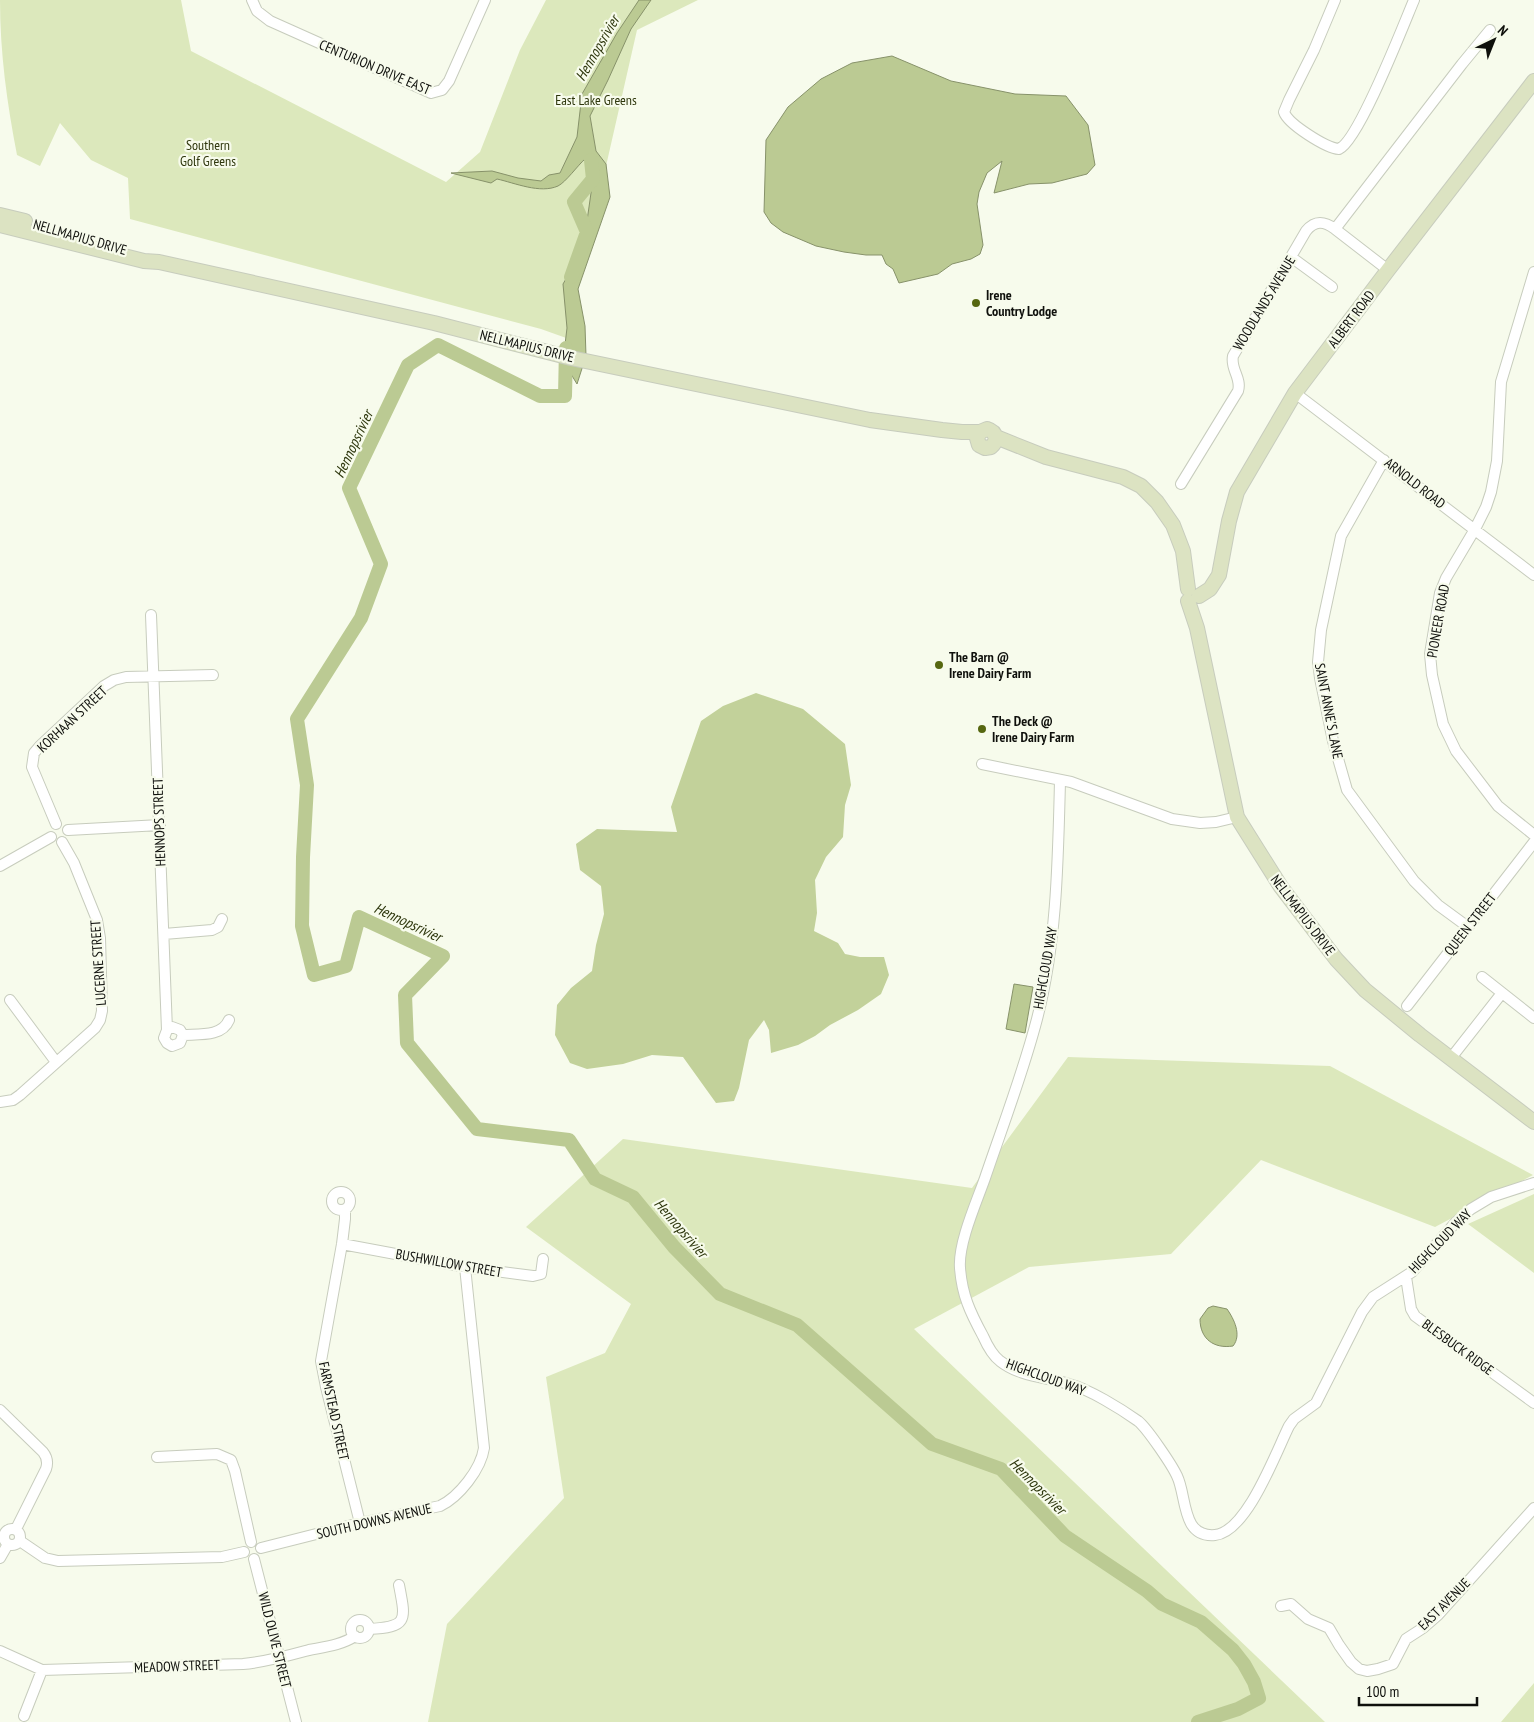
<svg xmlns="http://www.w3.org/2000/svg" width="1534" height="1722" viewBox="0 0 1534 1722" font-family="'PT Sans Narrow',sans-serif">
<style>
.green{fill:#dce8bc}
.forest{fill:#c2d19a}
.water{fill:#bbca93;stroke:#87926a}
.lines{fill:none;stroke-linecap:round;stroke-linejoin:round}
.river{stroke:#bbca93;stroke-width:14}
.street-casing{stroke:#c7ccbd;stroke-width:12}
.secondary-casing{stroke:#c7ccbd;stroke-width:16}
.street{stroke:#fff;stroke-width:10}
.secondary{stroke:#dce3c2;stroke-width:14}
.poi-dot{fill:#566710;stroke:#f7fbec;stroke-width:2}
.labels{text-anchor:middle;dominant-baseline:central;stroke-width:4.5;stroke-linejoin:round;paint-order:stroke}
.street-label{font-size:14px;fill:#0f100c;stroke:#f7fbec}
.park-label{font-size:14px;fill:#2e360c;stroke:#f7fbec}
.poi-label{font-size:14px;font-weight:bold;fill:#0f100c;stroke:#f7fbec;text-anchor:start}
.water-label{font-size:15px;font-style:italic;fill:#2e370d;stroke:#f7fbec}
</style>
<rect width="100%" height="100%" fill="#f7fbec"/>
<!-- green -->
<path class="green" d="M0,0H181L191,51L446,182L480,152L520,50L546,0H698L637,30L578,289L569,339L541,329L130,219L128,178L91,160L60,123L40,166L17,155C7,103 0,53 0,0Z
M1068,1057L1330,1066L1533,1175L1435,1227L1261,1160L1171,1254L1029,1267L914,1329L1325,1722H428L447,1624L564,1498L546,1377L605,1353L631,1304L526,1227L623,1139L972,1188Z
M1534,1194V1273L1468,1224Z
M1534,1683V1722H1501Z"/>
<!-- forest -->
<path class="forest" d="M756,693L803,709L845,744L851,785L845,805L843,837L826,857L815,880L817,913L814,931L838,943L845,954L860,957H884L889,975L881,994L858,1010L830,1025L815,1036L798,1045L771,1053L769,1030L764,1020L749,1040L739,1088L734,1101L716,1103L683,1057L652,1055L623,1064L587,1069L570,1063L555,1035L557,1005L571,988L592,971L596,945L604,914L601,886L580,870L576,844L597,829L677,832L671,807L701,721L723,706Z"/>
<!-- water -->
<path class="water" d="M639,0H651L631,29L608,80L590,116L596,151L606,164L610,197L578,289L585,326L586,356L577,384L563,361L567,328L563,284L577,260L585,235L593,179L585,159C578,165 566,182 558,186C540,194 515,183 497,179L491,183L451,173L492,171L518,178L541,181L549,175L560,173L577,137L582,94L617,33Z
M892,56L951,81L1015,94L1066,96L1088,125L1095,165L1087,174L1052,183L1029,184L994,193L1002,161L987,173L979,192L977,204L983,245L980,254L971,259L952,264L938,274L899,283L893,269L886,264L882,255H866L844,252L816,246L783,232L771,223L764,212L766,140L788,107L821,79L852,63Z
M1014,984L1033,987L1025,1033L1006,1029Z
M1213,1306L1227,1309C1234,1319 1242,1335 1233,1346C1214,1349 1200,1339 1200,1319L1208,1308Z"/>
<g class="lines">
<!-- river -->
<path class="river" d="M571,277L587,232L574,202L593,179L591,160
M566,348L565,396H540L438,345L408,365L349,488L381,564L361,618L297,719L307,785L303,857L302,926L314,975L346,966L359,917L443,956L405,995L407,1043L477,1129L569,1140L595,1179L633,1197L674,1247L720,1294L797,1325L932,1444L1001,1469L1065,1536L1147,1591L1162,1604L1201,1622L1233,1650L1244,1664L1254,1682L1259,1698L1238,1709L1198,1722"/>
<defs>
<path id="street" d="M252,0L257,11L270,21L431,93L442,90L449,81L485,0
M1335,0L1314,50L1289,100L1284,112C1288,124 1326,148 1339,149C1359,140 1403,26 1414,0
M1335,229L1388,270
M1291,257L1332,287
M1534,272L1501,382L1497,461L1491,492L1486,507L1475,529L1446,578L1440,593L1430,654L1432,675L1443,724L1456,751L1498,806L1534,835
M1295,393L1534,575
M1384,460L1341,536L1321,630L1318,662L1320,678L1333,741L1347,790L1414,881L1438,905L1468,927
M1181,484L1238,391C1242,378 1230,369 1233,356L1306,231C1315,220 1324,221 1335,229L1462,64L1490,30
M151,615L167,1030L164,1038L167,1043L172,1046L180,1043L183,1035L180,1030L172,1027L167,1030
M982,764L1071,782L1172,819L1200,823L1216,822L1237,817
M1060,781C1058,860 1057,942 1037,1019C1023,1073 1003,1125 985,1178C977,1201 958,1243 960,1268C962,1295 970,1312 983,1336C987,1345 992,1355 1000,1361C1020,1377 1046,1377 1069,1384C1089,1389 1121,1409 1138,1421C1147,1428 1172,1465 1177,1476C1187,1496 1181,1538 1215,1535C1247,1532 1276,1452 1289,1426L1294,1419L1316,1403L1362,1312L1373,1297L1412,1272L1456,1222L1471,1209L1491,1197L1534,1183
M56,824L32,767L34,753L40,746L104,686L114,680L126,677L213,675
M68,830L160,825
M0,866L51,837
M164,934L212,930L218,927L222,919
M1482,977L1534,1018
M10,1000L56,1062
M1407,1006L1534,842
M183,1035C199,1034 222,1037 229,1020
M1451,1058L1502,993
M0,1102L13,1100L20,1095L95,1028L100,1020L102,1011L100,938L97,920L74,863L62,842
M332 1201a9 9 0 1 1 18 0a9 9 0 1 1-18 0Z
M345,1210V1219L342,1244L321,1361L326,1387L360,1523
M342,1244L465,1267L533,1276L541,1274L543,1259
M1406,1277L1411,1309L1415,1316L1534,1403
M0,1410L43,1452C47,1457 48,1463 46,1469L16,1529
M157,1457L217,1454L231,1460L235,1471L251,1542
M4 1537a8 8 0 1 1 16 0a8 8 0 1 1-16 0Z
M20,1541L45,1558L58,1561L222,1557L244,1552
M261,1548L360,1523L440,1506C459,1497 481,1469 484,1448L465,1267
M0,1558L8,1544
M254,1559L296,1722
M1281,1606L1291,1604L1308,1619L1329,1628L1339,1645L1351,1662L1359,1669L1367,1671L1378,1669L1393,1664L1406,1639L1423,1628L1438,1615L1534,1508
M351 1629a9 9 0 1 1 18 0a9 9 0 1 1-18 0Z
M369,1629C408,1627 406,1621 399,1585
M0,1651L42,1670L243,1664C266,1662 287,1656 309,1650C324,1647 342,1645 355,1636
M24,1716L42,1670"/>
<path id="secondary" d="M0,215L25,221
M0,225L144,261L159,262L434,323L571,358L802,406L870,420L942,430L962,432H980L987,429C997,432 998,441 991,447L985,448L979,445L977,438L980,432
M996,437L1046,457L1123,477L1141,486L1157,502L1173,525L1183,551L1188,589
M1199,596L1210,589L1219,575L1229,521L1237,492L1295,393L1388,270L1534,81
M1188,601L1197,628L1237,817L1281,887L1336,959L1365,990L1420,1035L1534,1122"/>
</defs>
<!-- street casing -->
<use href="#street" class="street-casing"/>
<!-- secondary casing -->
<use href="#secondary" class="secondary-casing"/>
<!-- street -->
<use href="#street" class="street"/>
<!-- secondary -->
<use href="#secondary" class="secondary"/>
</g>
<!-- markers -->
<g class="poi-dot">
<circle cx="976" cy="303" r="5"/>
<circle cx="939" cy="665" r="5"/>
<circle cx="982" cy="729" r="5"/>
</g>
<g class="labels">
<!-- street labels -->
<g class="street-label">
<text transform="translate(375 67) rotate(23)">CENTURION DRIVE EAST</text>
<text transform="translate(80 237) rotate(16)">NELLMAPIUS DRIVE</text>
<text transform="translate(1264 303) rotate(-59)">WOODLANDS AVENUE</text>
<text transform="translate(1351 319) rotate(-53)">ALBERT ROAD</text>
<text transform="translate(527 346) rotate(14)">NELLMAPIUS DRIVE</text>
<text transform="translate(1415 483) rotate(38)">ARNOLD ROAD</text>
<text transform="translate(1438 621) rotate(-80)">PIONEER ROAD</text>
<text transform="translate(1329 711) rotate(79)">SAINT ANNE'S LANE</text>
<text transform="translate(72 719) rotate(-43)">KORHAAN STREET</text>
<text transform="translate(159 822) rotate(-92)">HENNOPS STREET</text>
<text transform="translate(1303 915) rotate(53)">NELLMAPIUS DRIVE</text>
<text transform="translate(1470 924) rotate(-52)">QUEEN STREET</text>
<text transform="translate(98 963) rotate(-94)">LUCERNE STREET</text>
<text transform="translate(1045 968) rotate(-80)">HIGHCLOUD WAY</text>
<text transform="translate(1440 1241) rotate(-46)">HIGHCLOUD WAY</text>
<text transform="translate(449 1263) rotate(10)">BUSHWILLOW STREET</text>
<text transform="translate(1458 1347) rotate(36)">BLESBUCK RIDGE</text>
<text transform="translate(1046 1377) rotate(20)">HIGHCLOUD WAY</text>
<text transform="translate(334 1411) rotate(78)">FARMSTEAD STREET</text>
<text transform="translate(374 1521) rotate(-13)">SOUTH DOWNS AVENUE</text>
<text transform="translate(1444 1604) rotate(-45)">EAST AVENUE</text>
<text transform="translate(275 1640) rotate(76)">WILD OLIVE STREET</text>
<text transform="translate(177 1666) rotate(-2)">MEADOW STREET</text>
</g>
<!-- park labels -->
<g class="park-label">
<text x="596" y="100">East Lake Greens</text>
<text x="208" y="145">Southern<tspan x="208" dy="16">Golf Greens</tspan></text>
</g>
<!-- poi labels -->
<g class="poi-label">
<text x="986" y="295">Irene<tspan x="986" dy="16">Country Lodge</tspan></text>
<text x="949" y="657">The Barn @<tspan x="949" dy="16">Irene Dairy Farm</tspan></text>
<text x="992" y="721">The Deck @<tspan x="992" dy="16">Irene Dairy Farm</tspan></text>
</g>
<!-- water labels -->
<g class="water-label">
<text transform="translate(597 48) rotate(-60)">Hennopsrivier</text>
<text transform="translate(353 444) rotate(-65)">Hennopsrivier</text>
<text transform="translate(408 922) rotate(25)">Hennopsrivier</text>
<text transform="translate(681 1228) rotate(49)">Hennopsrivier</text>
<text transform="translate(1038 1486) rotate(45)">Hennopsrivier</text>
</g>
</g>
<!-- north arrow -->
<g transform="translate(1494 40) rotate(43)" stroke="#f7fbec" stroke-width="4" paint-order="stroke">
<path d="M0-4L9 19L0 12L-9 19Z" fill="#0f100c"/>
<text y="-8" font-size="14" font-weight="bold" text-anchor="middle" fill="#0f100c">N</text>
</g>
<!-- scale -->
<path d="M1359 1697v8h118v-8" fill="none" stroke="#0f100c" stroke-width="2.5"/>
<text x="1366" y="1697" font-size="15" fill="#0f100c" stroke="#f7fbec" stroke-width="4" paint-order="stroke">100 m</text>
</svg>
